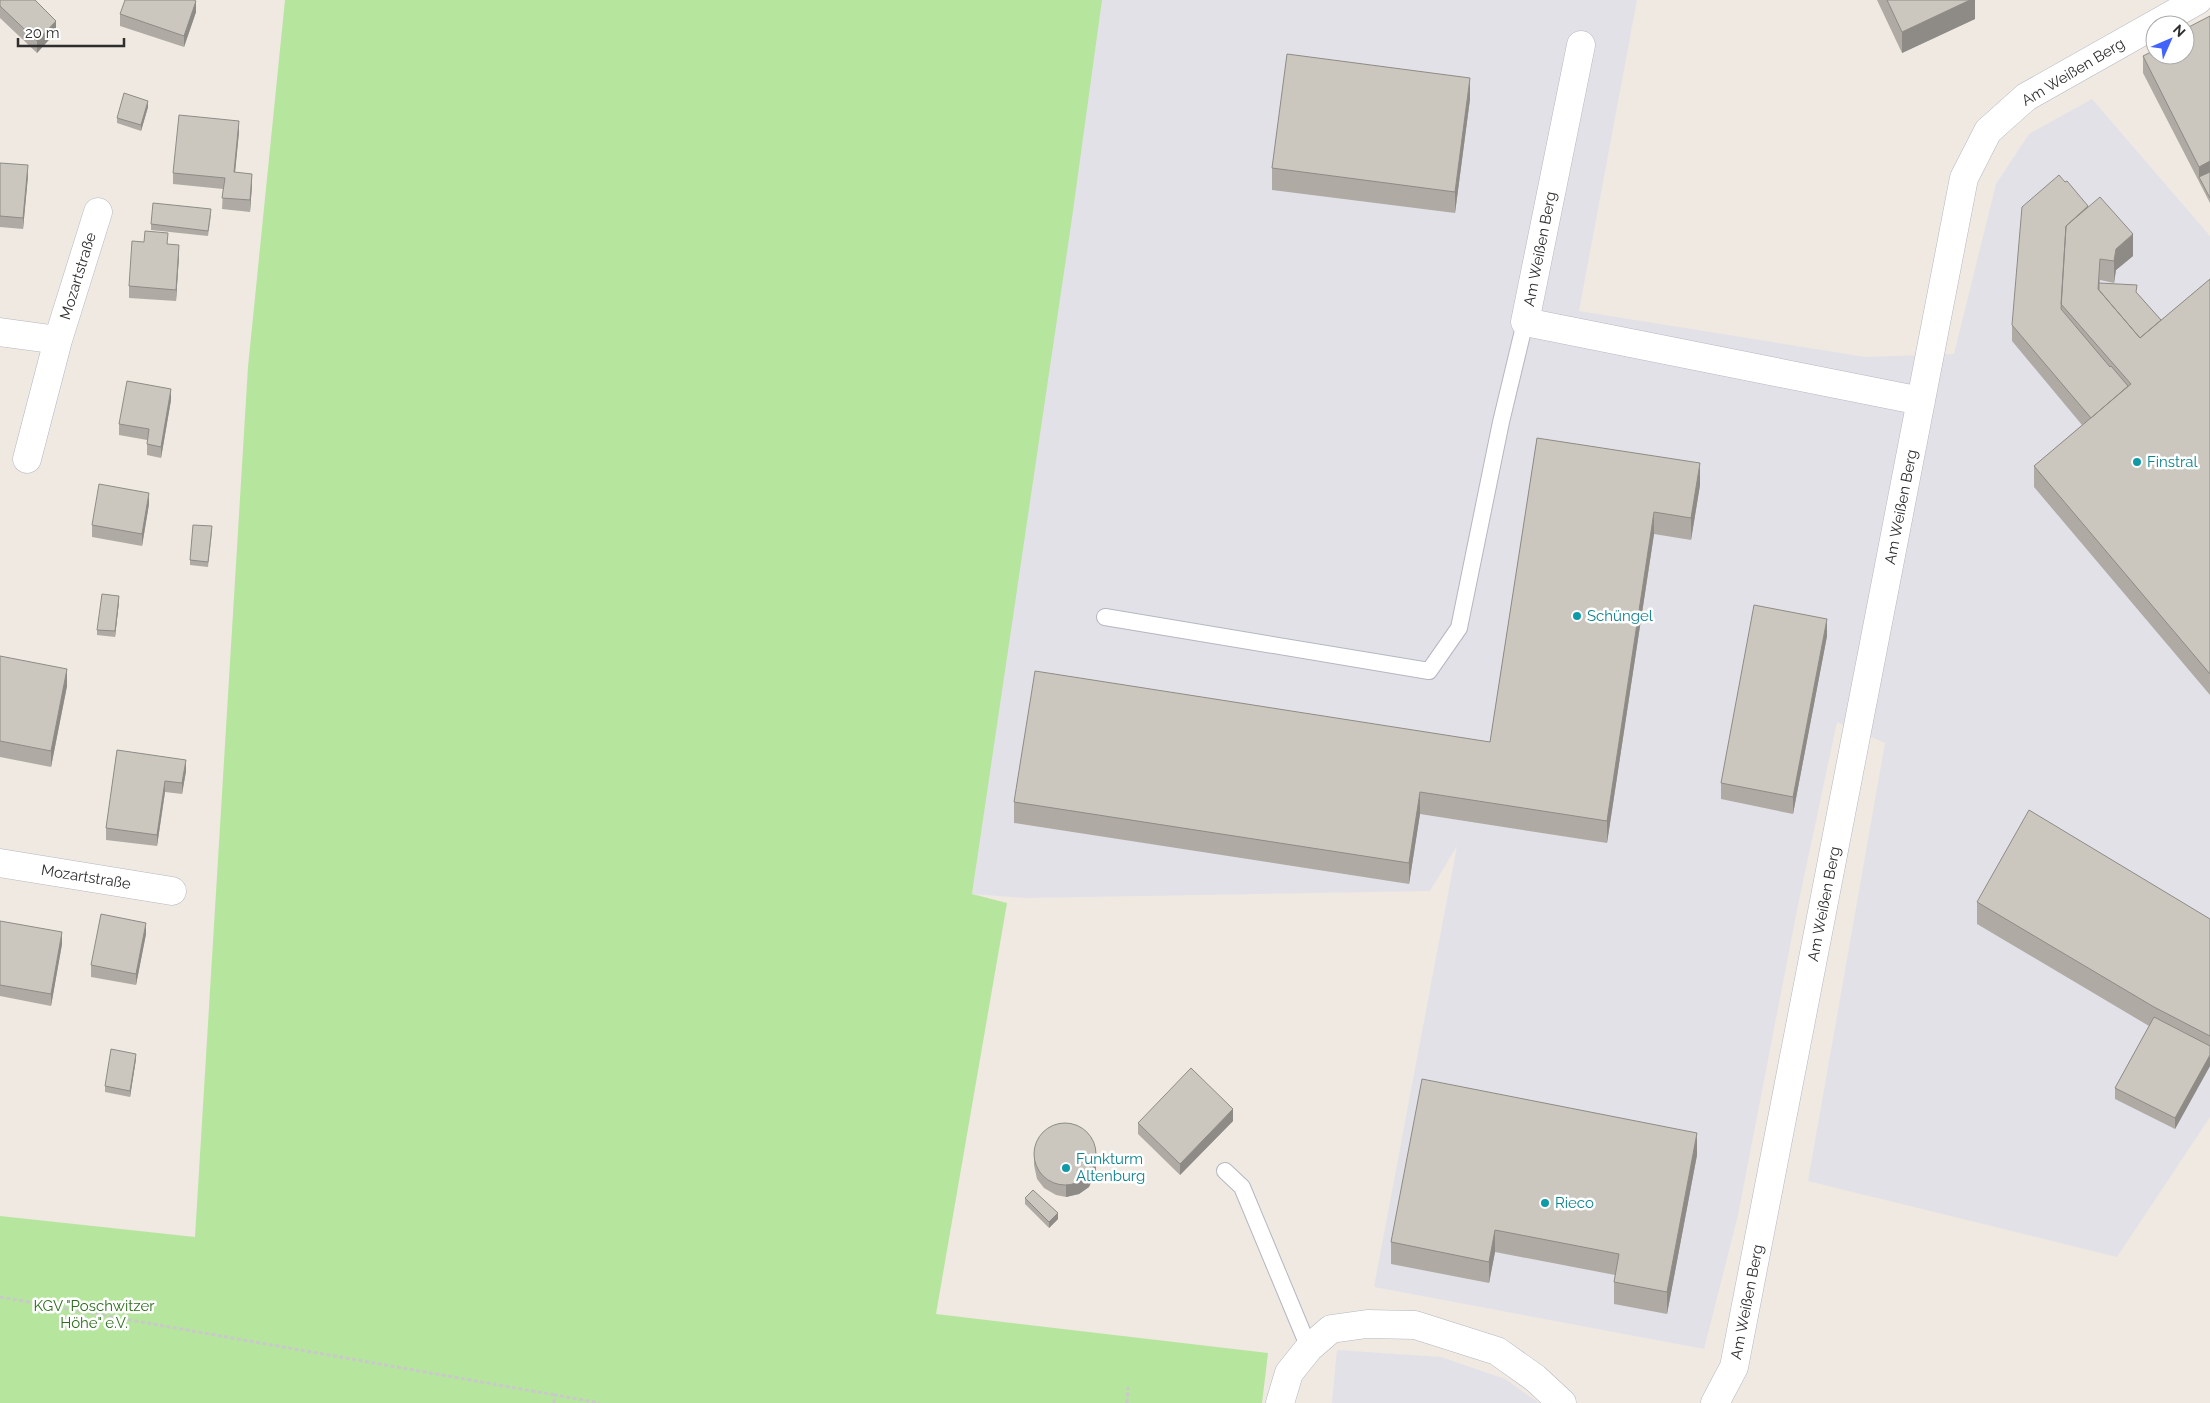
<svg xmlns="http://www.w3.org/2000/svg" width="2210" height="1403" viewBox="0 0 2210 1403" font-family="Raleway,sans-serif">
<style>
.industrial{fill:#e3e1e8}
.green{fill:#b6e59e}
.lines{fill:none;stroke-linecap:round;stroke-linejoin:round}
.lane-casing{stroke:#b4b7c1;stroke-width:18}
.street-casing{stroke:#b4b7c1;stroke-width:29}
.path{stroke:#c9c9c9;stroke-width:3;stroke-dasharray:4 2.5;stroke-linecap:butt}
.lane{stroke:#fff;stroke-width:16}
.street{stroke:#fff;stroke-width:28}
.wall{fill:#afaba4}
.shaded-wall{fill:#8e8b86}
.building{fill:#cbc7bf;stroke:#8e8b86}
.culture-dot{fill:#0f9aa8;stroke:#fff;stroke-width:2}
.labels{text-anchor:middle;dominant-baseline:central;stroke-width:5;stroke-linejoin:round;paint-order:stroke}
.street-label{font-size:15px;fill:#2e2e2e;stroke:#fff}
.culture-label{font-size:15px;fill:#0d838f;stroke:#fff;text-anchor:start}
.park-label{font-size:15px;fill:#2c6e1b;stroke:#fff}
</style>
<rect width="100%" height="100%" fill="#efe9e1"/>
<!-- industrial -->
<path class="industrial" d="M1101,0H1637L1579,311L1865,357L1954,354L1996,184L2029,134L2092,99L2210,236V1117L2117,1257L1808,1181L1885,743L1837,722L1797,910L1738,1215L1704,1349L1374,1287L1457,846L1430,891L1025,898L972,894Z
M1337,1350L1441,1357L1505,1379L1539,1403H1332Z"/>
<!-- green -->
<path class="green" d="M285,0H1102L1072,218L972,894L1007,903L936,1314L1268,1353L1262,1403H0V1216L195,1237L248,367Z"/>
<g class="lines">
<defs>
<path id="lane" d="M1105,617L1429,671L1459,628L1501,422L1525,322
M1225,1171L1242,1187L1309,1348"/>
<path id="street" d="M1581,45L1525,322L1921,401
M0,332L58,340L98,212
M27,459L58,340
M0,863L172,891
M1280,1403L1289,1373L1309,1348L1331,1329L1367,1324L1415,1325L1497,1351L1535,1378L1562,1403
M1715,1403L1734,1367L1964,178L1988,131L2026,97L2198,0"/>
</defs>
<!-- lane casing -->
<use href="#lane" class="lane-casing"/>
<!-- street casing -->
<use href="#street" class="street-casing"/>
<!-- path -->
<path class="path" d="M0,1297L555,1395
M554,1403L555,1395L600,1403
M1127,1403L1128,1387"/>
<!-- lane -->
<use href="#lane" class="lane"/>
<!-- street -->
<use href="#street" class="street"/>
</g>
<!-- wall -->
<path class="wall" d="M0,0L56,32L37,53L0,18Z
M1877,0H1975V19L1902,53Z
M196,12L184,47L120,26V14Z
M2210,16V203L2143,73V56L2155,55Z
M1470,99L1455,213L1272,190V168Z
M148,107L141,131L117,123V118Z
M239,132L235,172L252,185L250,212L222,209L223,189L173,184V173Z
M0,163L28,176L23,229L0,227Z
M2065,182L2088,206L2133,256L2116,270L2114,283L2100,280V283L2137,293L2161,320L2210,279V695L2034,487V466L2082,425L2012,341V325Z
M211,215L208,236L151,230V224Z
M179,256L176,301L129,298V286Z
M171,400L161,458L147,455V440L119,435V424Z
M1537,438L1700,485L1691,540L1654,534L1607,843L1420,814L1409,884L1014,823V802L1490,742Z
M149,504L142,546L92,537V525Z
M212,532L208,567L190,565V560Z
M119,602L115,637L97,635V630Z
M1827,636L1793,814L1721,799V783Z
M0,656L67,686L51,767L0,757Z
M117,750L186,771L182,794L165,792L157,846L106,840V828Z
M1977,902L2210,919V1066L2175,1129L2115,1099V1088L2149,1026L1977,924Z
M0,921L62,944L51,1006L0,996Z
M146,934L136,985L91,977V965Z
M136,1059L130,1097L105,1092V1086Z
M1233,1121L1180,1175L1138,1134V1123Z
M1034,1153L1096,1171L1089,1187L1079,1194L1066,1197L1056,1195L1044,1188L1037,1179L1034,1165Z
M1697,1155L1667,1314L1614,1304V1282L1615,1275L1495,1252L1489,1283L1391,1264V1242Z
M1025,1198L1058,1219L1049,1228L1025,1204Z"/>
<!-- shaded-wall -->
<path class="shaded-wall" d="M1970,0H1975V19L1902,53V32Z
M196,1V12L184,47V36Z
M56,21V32L37,53V41Z
M1470,78V99L1455,213V192Z
M148,101V107L141,131V125Z
M239,121V132L234,183V172Z
M2210,161V178L2199,177V167Z
M28,165V176L23,229V218Z
M252,174V185L250,212V200Z
M2133,234V256L2116,270L2114,283V261L2116,249Z
M179,245V256L176,301V290Z
M171,389V400L161,458V447Z
M1700,463V485L1691,540V518Z
M149,493V504L142,546V534Z
M1654,512V534L1607,843V821Z
M119,596V602L115,637V631Z
M1827,619V636L1793,814V797Z
M67,669V686L51,767V751Z
M186,760V771L182,794V783Z
M165,781V792L157,846V835Z
M1420,792V814L1409,884V863Z
M146,923V934L136,985V974Z
M62,932V944L51,1006V994Z
M136,1054V1059L130,1097V1091Z
M2210,1055V1066L2175,1129V1118Z
M1233,1109V1121L1180,1175V1164Z
M1697,1133V1155L1667,1314V1292Z
M1096,1149V1171L1089,1187L1079,1194L1066,1197V1185Z
M1058,1213V1219L1049,1228V1222Z
M1495,1230V1252L1489,1283V1262Z"/>
<!-- building -->
<path class="building" d="M0,0H35L56,21L37,41L0,6Z
M125,0H194L196,1L184,36L120,14Z
M1887,0H1970L1902,32Z
M2210,16V161L2199,167L2143,56L2155,50V55H2185V29Z
M1287,54L1470,78L1455,192L1272,168Z
M124,93L148,101L141,125L117,118Z
M179,115L239,121L234,172L252,174L250,200L222,198L225,178L173,173Z
M0,163L28,165L23,218L0,216Z
M2210,172V198L2199,177Z
M2059,175L2065,182L2067,181L2088,206L2066,226L2061,309L2110,367L2111,366L2128,386L2091,418L2012,325L2022,207Z
M2100,197L2133,234L2116,249L2114,261L2100,259L2098,289L2140,338L2210,279V674L2034,466L2131,384L2061,304L2066,226Z
M153,203L211,209L208,231L151,224Z
M145,231L168,233L167,244L179,245L176,290L129,286L132,241L144,242Z
M2099,283L2137,285L2136,292L2161,320L2140,338L2099,290Z
M127,381L171,389L161,447L147,444L149,429L119,424Z
M1537,438L1700,463L1691,518L1654,512L1607,821L1420,792L1409,863L1014,802L1035,671L1490,742Z
M99,484L149,493L142,534L92,525Z
M193,525L212,526L208,562L190,560Z
M102,594L119,596L115,631L97,630Z
M1754,605L1827,619L1793,797L1721,783Z
M0,656L67,669L51,751L0,741Z
M117,750L186,760L182,783L165,781L157,835L106,828Z
M2029,810L2210,919V1036L2154,1007L1977,902Z
M101,914L146,923L136,974L91,965Z
M0,921L62,932L51,994L0,985Z
M2154,1017L2210,1046V1055L2175,1118L2115,1088Z
M111,1049L136,1054L130,1091L105,1086Z
M1191,1068L1233,1109L1180,1164L1138,1123Z
M1422,1079L1697,1133L1667,1292L1614,1282L1619,1254L1495,1230L1489,1262L1391,1242Z
M1034 1154a31 31 0 1 1 62 0a31 31 0 1 1-62 0Z
M1033,1190L1058,1213L1049,1222L1025,1198Z"/>
<!-- markers -->
<g class="culture-dot">
<circle cx="2137" cy="462" r="5"/>
<circle cx="1577" cy="616" r="5"/>
<circle cx="1066" cy="1168" r="5"/>
<circle cx="1545" cy="1203" r="5"/>
</g>
<g class="labels">
<!-- street labels -->
<g class="street-label">
<text transform="translate(2073 72) rotate(-31)">Am Weißen Berg</text>
<text transform="translate(1540 249) rotate(-79)">Am Weißen Berg</text>
<text transform="translate(78 276) rotate(-73)">Mozartstraße</text>
<text transform="translate(1901 507) rotate(-79)">Am Weißen Berg</text>
<text transform="translate(86 877) rotate(9)">Mozartstraße</text>
<text transform="translate(1824 904) rotate(-79)">Am Weißen Berg</text>
<text transform="translate(1747 1302) rotate(-79)">Am Weißen Berg</text>
</g>
<!-- culture labels -->
<g class="culture-label">
<text x="2147" y="462">Finstral</text>
<text x="1587" y="616">Schüngel</text>
<text x="1076" y="1159">Funkturm<tspan x="1076" dy="17">Altenburg</tspan></text>
<text x="1555" y="1203">Rieco</text>
</g>
<!-- park labels -->
<g class="park-label">
<text x="94" y="1306">KGV "Poschwitzer<tspan x="94" dy="17">Höhe" e.V.</tspan></text>
</g>
</g>
<!-- north arrow -->
<g transform="translate(2170 40) rotate(45)"><circle r="24" fill="#ffffff" stroke="#ababab"/>
<path d="M0-4L9 19L0 12L-9 19Z" fill="#4264fb"/>
<text y="-8" font-size="14" font-weight="bold" text-anchor="middle" fill="#2e2e2e">N</text>
</g>
<!-- scale -->
<path d="M18 38v8h106v-8" fill="none" stroke="#2e2e2e" stroke-width="2.5"/>
<text x="25" y="38" font-size="15" fill="#2e2e2e" stroke="#ffffff" stroke-width="4" paint-order="stroke">20 m</text>
</svg>
